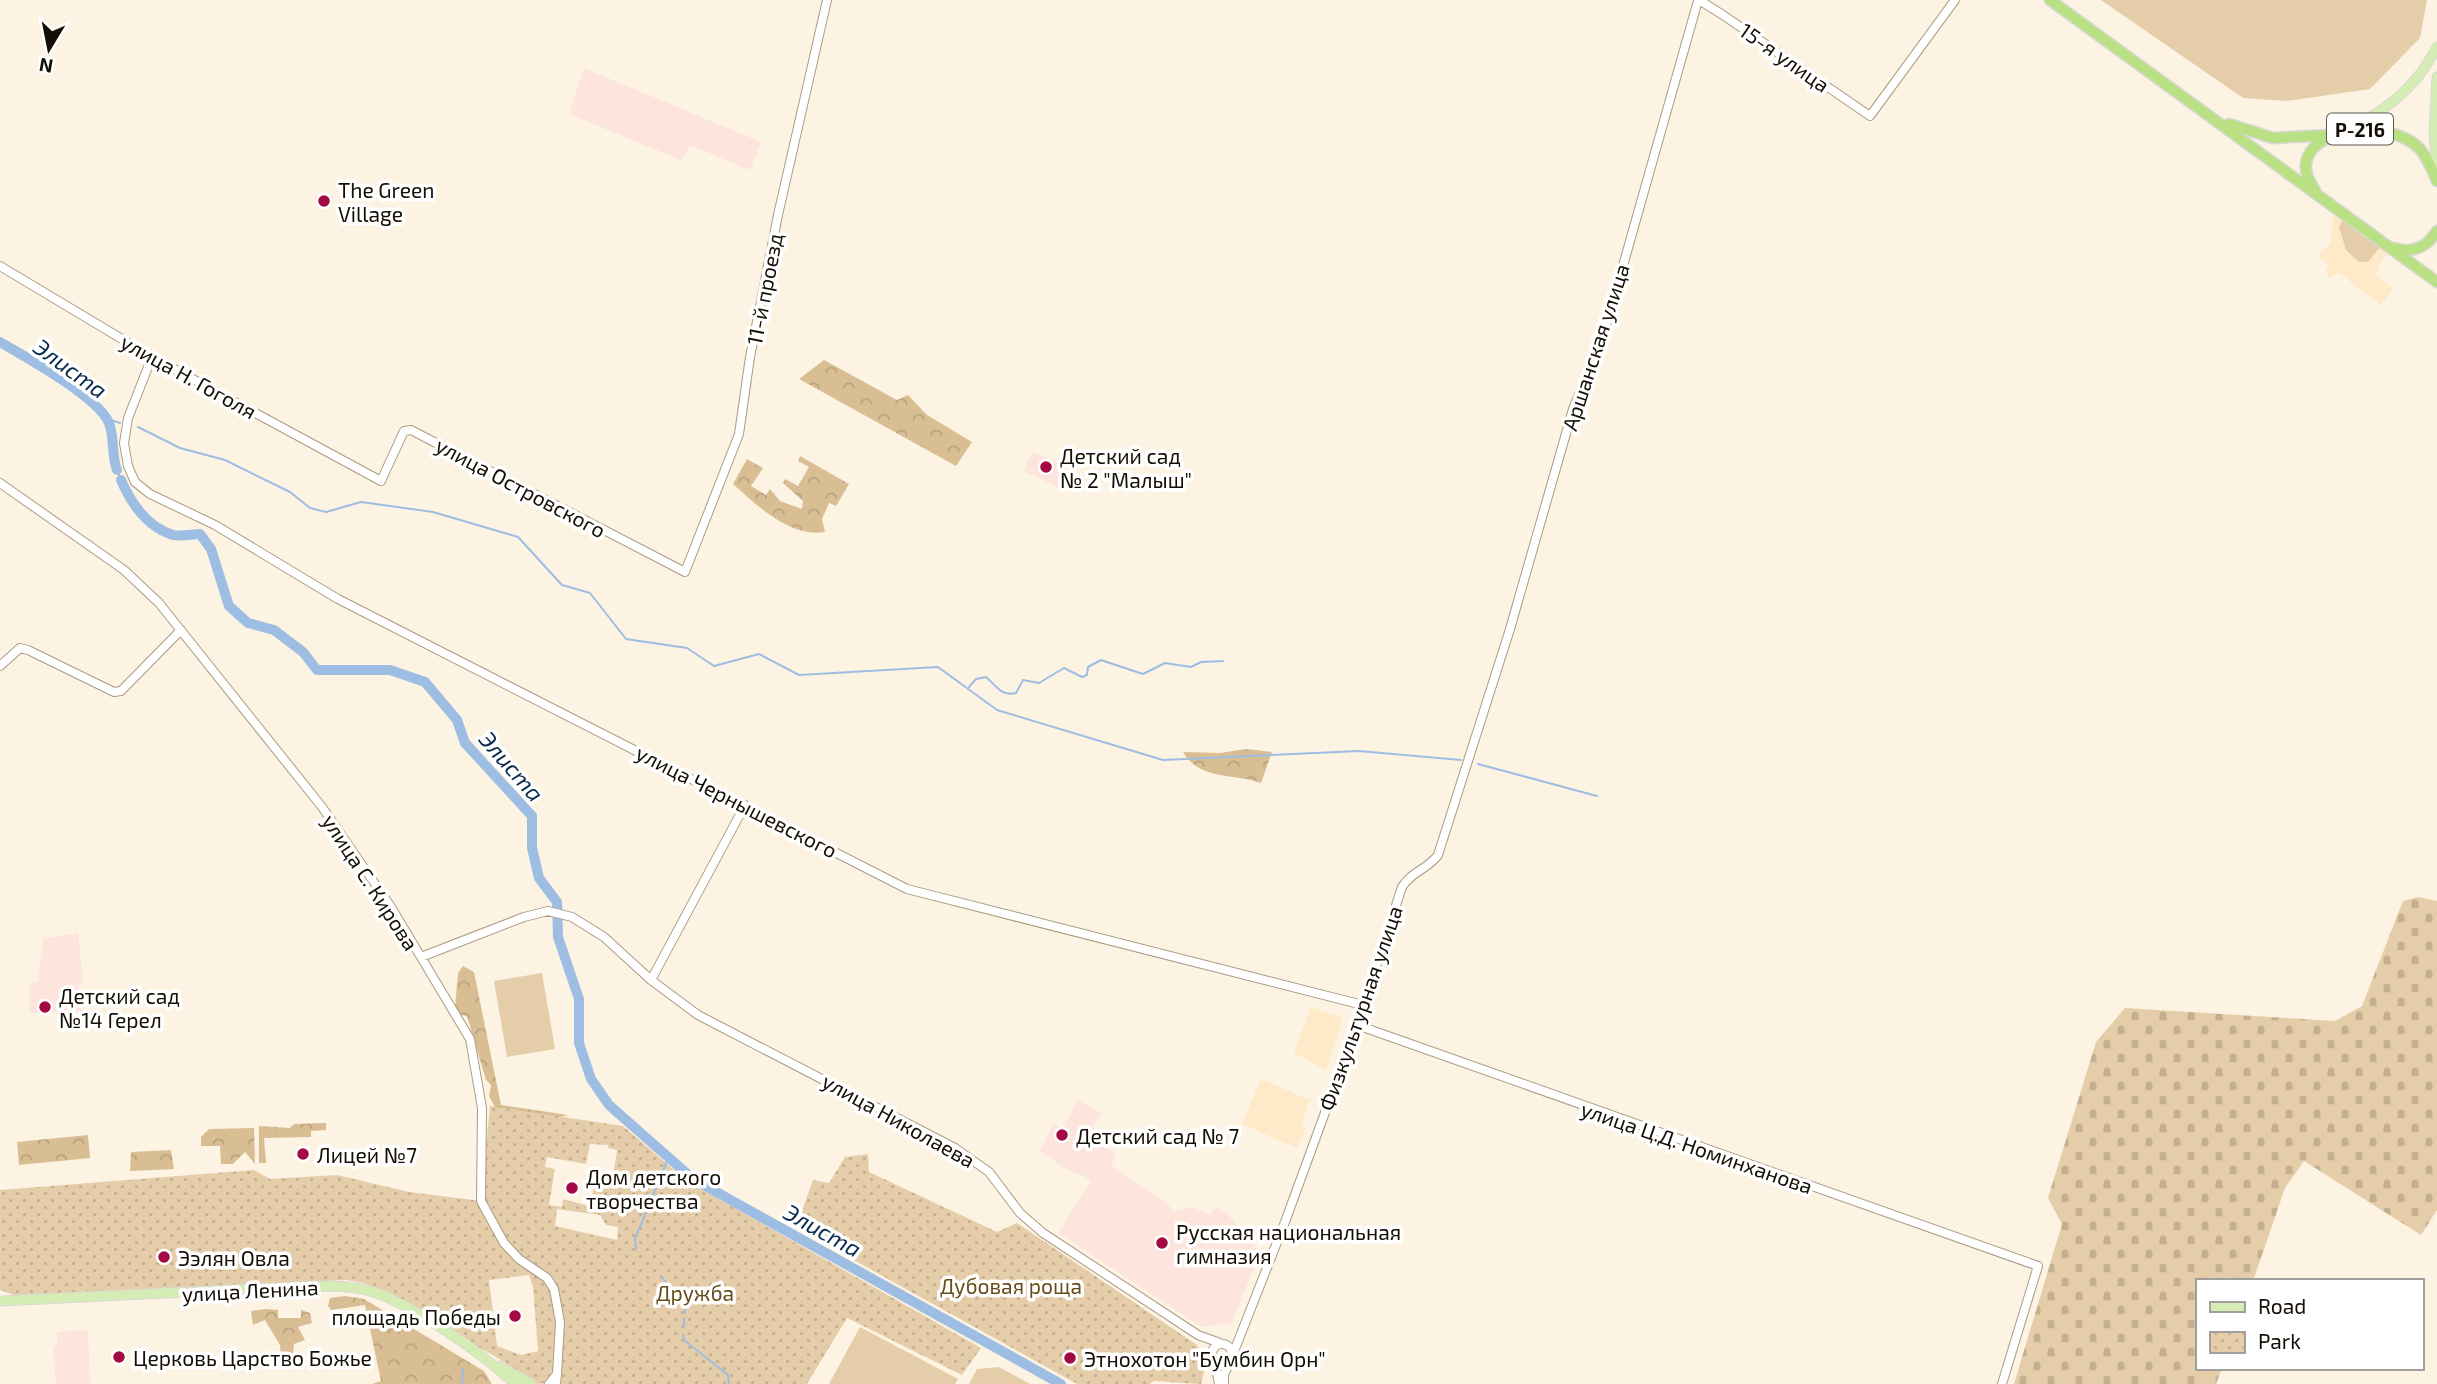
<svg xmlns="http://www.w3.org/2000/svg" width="2437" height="1384" viewBox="0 0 2437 1384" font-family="'Exo 2',sans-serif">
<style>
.built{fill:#fee9c8}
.education{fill:#fde4dc}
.green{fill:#e5cda9}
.forest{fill:url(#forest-crowns)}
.cemetery{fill:url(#cemetery-stones)}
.park{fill:url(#park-dots);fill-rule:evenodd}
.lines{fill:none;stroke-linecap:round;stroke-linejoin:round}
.stream{stroke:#9ebde3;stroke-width:2}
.river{stroke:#9ebde3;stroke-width:10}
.secondary-casing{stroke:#aa9b82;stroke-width:10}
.primary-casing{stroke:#d9d8d7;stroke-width:11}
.highway-casing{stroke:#d9d8d7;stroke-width:13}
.secondary{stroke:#fff;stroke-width:8}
.primary{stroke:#d5edb5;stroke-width:9}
.highway{stroke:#b9e183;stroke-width:10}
.poi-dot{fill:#a30943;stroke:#fff;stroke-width:2.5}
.labels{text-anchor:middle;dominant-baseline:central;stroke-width:7;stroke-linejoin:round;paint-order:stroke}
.shield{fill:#fff;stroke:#5a5651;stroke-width:2}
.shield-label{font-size:19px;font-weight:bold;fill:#140e06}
.street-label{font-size:21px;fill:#140e06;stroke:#fff}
.poi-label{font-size:21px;fill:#140e06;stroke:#fff;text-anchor:start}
.park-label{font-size:21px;fill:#674c1a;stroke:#fff}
.water-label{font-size:23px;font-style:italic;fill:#082a4d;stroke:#fff}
</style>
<defs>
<pattern id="forest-crowns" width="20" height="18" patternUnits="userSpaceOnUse" patternTransform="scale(1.75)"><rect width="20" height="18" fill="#d9be94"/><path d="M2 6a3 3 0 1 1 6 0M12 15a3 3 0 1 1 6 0" fill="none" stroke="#b9a27e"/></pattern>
<pattern id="cemetery-stones" width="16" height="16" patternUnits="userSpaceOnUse" patternTransform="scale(1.75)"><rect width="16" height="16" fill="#e5cda9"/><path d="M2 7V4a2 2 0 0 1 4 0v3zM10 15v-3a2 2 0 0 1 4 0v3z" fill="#c4af90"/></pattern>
<pattern id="park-dots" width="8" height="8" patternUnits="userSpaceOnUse" patternTransform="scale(1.75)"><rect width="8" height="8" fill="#e5cda9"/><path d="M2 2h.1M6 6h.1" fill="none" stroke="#c4af90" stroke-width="1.8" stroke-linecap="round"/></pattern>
</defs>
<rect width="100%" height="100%" fill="#fdf3e3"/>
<!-- built -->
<path class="built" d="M2329,206L2343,219L2339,227L2346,250L2381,246L2393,253L2383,257L2376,275L2393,289L2381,305L2339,273L2328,278L2326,270L2329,265L2317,256L2330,244L2333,220Z
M1311,1007L1343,1018L1326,1070L1294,1053Z
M1261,1079L1310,1100L1301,1125L1306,1128L1297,1148L1242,1124Z"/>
<!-- education -->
<path class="education" d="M584,68L761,142L750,170L690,145L681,160L569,114Z
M1033,452L1067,467L1058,487L1023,471Z
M78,933L83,982L79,983L81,1011L30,1013V983L38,981L43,939Z
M1078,1100L1101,1113L1088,1136L1116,1153L1111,1165L1176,1211L1192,1207L1210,1215L1216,1207L1229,1216L1260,1253L1232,1323L1202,1327L1058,1233L1092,1180L1064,1168L1040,1151L1053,1124L1063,1128Z
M88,1330L90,1384H56L53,1346H57V1332Z"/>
<!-- green -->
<path class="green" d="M2101,0H2427L2420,38L2370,89L2287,101L2243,98Z
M2343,219L2381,246L2368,262H2359L2346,250L2339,227Z
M542,973L555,1049L507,1057L494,981Z
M860,1327L958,1379L955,1384H829Z
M999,1367L1030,1384H969L977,1369Z"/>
<!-- forest -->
<path class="forest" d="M824,360L897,400L908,395L927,415L972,442L956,466L799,379Z
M800,456L849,484L836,506L829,503L822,519L825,532C789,538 757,505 733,484L747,459L763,468L751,486L766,495L770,489L780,501L802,509L803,501L783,483L785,479L798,486L809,467L798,461Z
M1246,749L1272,752L1261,783C1234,773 1200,781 1183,752L1220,753Z
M463,966L474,972L501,1105L568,1115L556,1118L496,1109L489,1096L491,1085L486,1080L467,1016L461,1015L455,1008L458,973Z
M326,1123V1130L311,1131V1137L264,1138L266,1163H259V1126L290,1128L294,1124Z
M254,1128L255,1164L245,1152L233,1164H221L220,1146H201V1137L209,1129Z
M88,1135L90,1158L19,1165L17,1142Z
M171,1150L174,1169L130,1171L131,1152Z
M345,1296L364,1299L484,1371L492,1384H372L381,1381L365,1305L331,1310L328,1306L330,1298Z
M266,1309L278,1310V1318H301V1310L310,1313L312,1323L298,1327L305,1340L294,1344L293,1355L281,1358L280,1345L265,1320L253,1325L251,1311Z"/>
<!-- cemetery -->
<path class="cemetery" d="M2418,897L2437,901V1210L2421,1235L2304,1161L2285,1188L2253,1281H2197V1368H2222L2216,1384H2014L2062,1224L2048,1198L2096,1042L2125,1008L2335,1021L2362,1006L2403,901Z"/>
<!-- park -->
<path class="park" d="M490,1106L623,1126L687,1181L981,1348L962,1375L847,1318L807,1384H558L554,1374L547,1383L536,1384L498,1358L364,1283L346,1280L16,1296L0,1290V1190L254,1170L270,1179L337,1175L409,1192L481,1201ZM590,1144L608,1145V1148L617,1150L613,1177L596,1175L591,1203L609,1206L608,1211L563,1199L562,1207L549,1205L555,1169L545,1167L547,1157L586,1164ZM557,1209L600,1215L606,1225L618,1227L617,1240L555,1226ZM529,1275L533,1287L538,1351L521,1355L497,1346L489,1280Z
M868,1154L869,1172L997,1232L1017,1223L1197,1345L1206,1364L1201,1384L1154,1381L1150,1384H1077L796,1228L813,1180L829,1183L845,1157Z"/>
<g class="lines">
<!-- stream -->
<path class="stream" d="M108,419L120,423
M138,427L180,448L225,460L290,492L310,508L326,512L361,502L433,512L518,537L562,585L590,593L626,639L687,648L714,666L759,654L799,675L938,667L997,710L1163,760L1359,751L1461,760
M117,470L121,480
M969,687L976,679L986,677C996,685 1001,697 1016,693L1023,680L1039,683L1064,668L1082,677L1087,675L1088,667L1101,660L1143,674L1165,663L1191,667L1201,662L1223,661
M1478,764L1597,796
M636,1249L635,1239L668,1159
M661,1276L685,1306V1313
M684,1327V1318
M683,1335L684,1340L728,1375L729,1384
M462,1384L463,1368"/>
<!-- river -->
<path class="river" d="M0,342C26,357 98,397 109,423C115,439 111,455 117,470
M121,480C131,503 147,527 173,535C180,537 192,534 200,534L211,549L229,606L248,623L274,630L303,652L317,670H390L425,682L457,720L465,743L532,816V848L539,878L557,902L558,937L579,999V1043L591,1079L609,1105L693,1179L1061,1384"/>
<defs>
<path id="secondary" d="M0,266L152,357L381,481L404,431L411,430L685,572L739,434L750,357L778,215L827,0
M152,357L128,418L124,443L128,466L135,482L150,494L215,525L338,599L907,889L1363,1005
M0,483L124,570L159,603L322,807L391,907L470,1039L482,1108L481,1201L504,1243L519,1259L547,1278L554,1289L560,1322L557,1374
M0,666L20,648L28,650L114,692L121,691L181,630
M421,957L524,917L548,911L572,917L604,937L651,980L698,1015L955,1148L989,1172L1020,1213L1043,1233L1198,1335L1220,1343
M651,980L745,805
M1357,1025L2038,1266L2002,1384
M1212 1354a10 10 0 1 1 20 0a10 10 0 1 1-20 0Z
M1233,1354L1285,1222L1357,1025L1402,887C1412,871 1428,869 1438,855L1510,629L1573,409L1602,340L1697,4L1699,0L1723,15L1870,116L1955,0
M1215,1362L1219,1384
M549,1384L557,1374L556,1384
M1224,1384V1375L1230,1361"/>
<path id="primary" d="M2437,77L2434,130L2437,175
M2346,130C2386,111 2417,87 2437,47
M0,1301L315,1286C337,1286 359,1286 379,1294C421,1311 482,1353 515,1384
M499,1366L531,1384"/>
<path id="highway" d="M2050,0L2437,282
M2229,124L2273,138L2329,135
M2315,190C2274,134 2382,112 2419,148C2427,156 2432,170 2437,181
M2394,248C2412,254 2427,247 2437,231"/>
</defs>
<!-- secondary casing -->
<use href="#secondary" class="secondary-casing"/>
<!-- primary casing -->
<use href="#primary" class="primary-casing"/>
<!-- highway casing -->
<use href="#highway" class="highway-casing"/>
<!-- secondary -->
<use href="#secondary" class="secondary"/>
<!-- primary -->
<use href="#primary" class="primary"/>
<!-- highway -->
<use href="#highway" class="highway"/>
</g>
<!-- markers -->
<g class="poi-dot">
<circle cx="324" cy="201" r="7"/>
<circle cx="1046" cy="467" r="7"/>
<circle cx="45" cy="1007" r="7"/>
<circle cx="1062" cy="1135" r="7"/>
<circle cx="303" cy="1154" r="7"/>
<circle cx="572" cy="1188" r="7"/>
<circle cx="1162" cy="1243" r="7"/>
<circle cx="164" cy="1257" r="7"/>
<circle cx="515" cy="1316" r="7"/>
<circle cx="119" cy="1357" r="7"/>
<circle cx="1070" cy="1358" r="7"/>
</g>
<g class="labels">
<!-- shield labels -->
<rect class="shield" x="2327" y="113.5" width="66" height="31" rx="5"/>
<g class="shield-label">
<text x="2360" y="129">Р-216</text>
</g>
<!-- street labels -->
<g class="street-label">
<text transform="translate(1785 57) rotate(35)">15-я улица</text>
<text transform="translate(764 289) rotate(-79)">11-й проезд</text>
<text transform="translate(1595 347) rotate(-72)">Аршанская улица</text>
<text transform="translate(189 376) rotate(29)">улица Н. Гоголя</text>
<text transform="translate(521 487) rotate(28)">улица Островского</text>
<text transform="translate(737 801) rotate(27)">улица Чернышевского</text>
<text transform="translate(371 882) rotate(57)">улица С. Кирова</text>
<text transform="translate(1360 1008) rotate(-71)">Физкультурная улица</text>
<text transform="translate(899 1120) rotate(29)">улица Николаева</text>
<text transform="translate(1697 1147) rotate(19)">улица Ц.Д. Номинханова</text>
<text transform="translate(250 1290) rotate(-3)">улица Ленина</text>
</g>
<!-- poi labels -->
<g class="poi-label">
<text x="338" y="189">The Green<tspan x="338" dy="24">Village</tspan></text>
<text x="1060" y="455">Детский сад<tspan x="1060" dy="24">№ 2 "Малыш"</tspan></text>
<text x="59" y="995">Детский сад<tspan x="59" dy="24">№14 Герел</tspan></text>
<text x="1076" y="1135">Детский сад № 7</text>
<text x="317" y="1154">Лицей №7</text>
<text x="586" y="1176">Дом детского<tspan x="586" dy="24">творчества</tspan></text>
<text x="1176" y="1231">Русская национальная<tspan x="1176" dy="24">гимназия</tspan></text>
<text x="178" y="1257">Ээлян Овла</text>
<text x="501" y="1316" text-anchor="end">площадь Победы</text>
<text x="133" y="1357">Церковь Царство Божье</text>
<text x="1084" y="1358">Этнохотон "Бумбин Орн"</text>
</g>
<!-- park labels -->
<g class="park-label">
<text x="1011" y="1285">Дубовая роща</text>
<text x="695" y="1292">Дружба</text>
</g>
<!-- water labels -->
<g class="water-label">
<text transform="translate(71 368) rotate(36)">Элиста</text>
<text transform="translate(512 766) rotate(49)">Элиста</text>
<text transform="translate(823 1230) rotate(29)">Элиста</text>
</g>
</g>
<!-- legend -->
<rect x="2196" y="1279" width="228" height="91" fill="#ffffff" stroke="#a19f9b" stroke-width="2"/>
<rect x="2210" y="1302" width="35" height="10" fill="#d5edb5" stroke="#a19f9b" stroke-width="2"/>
<text x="2258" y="1314" font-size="21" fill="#140e06">Road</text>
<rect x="2210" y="1332" width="35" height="21" fill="url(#park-dots)" stroke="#a19f9b" stroke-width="2"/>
<text x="2258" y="1349" font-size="21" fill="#140e06">Park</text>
<!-- north arrow -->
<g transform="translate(49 49) rotate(190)" stroke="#ffffff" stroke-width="5" paint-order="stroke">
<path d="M0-5L12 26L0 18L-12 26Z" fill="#140e06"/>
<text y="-10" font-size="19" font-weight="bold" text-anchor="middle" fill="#140e06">N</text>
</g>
</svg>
